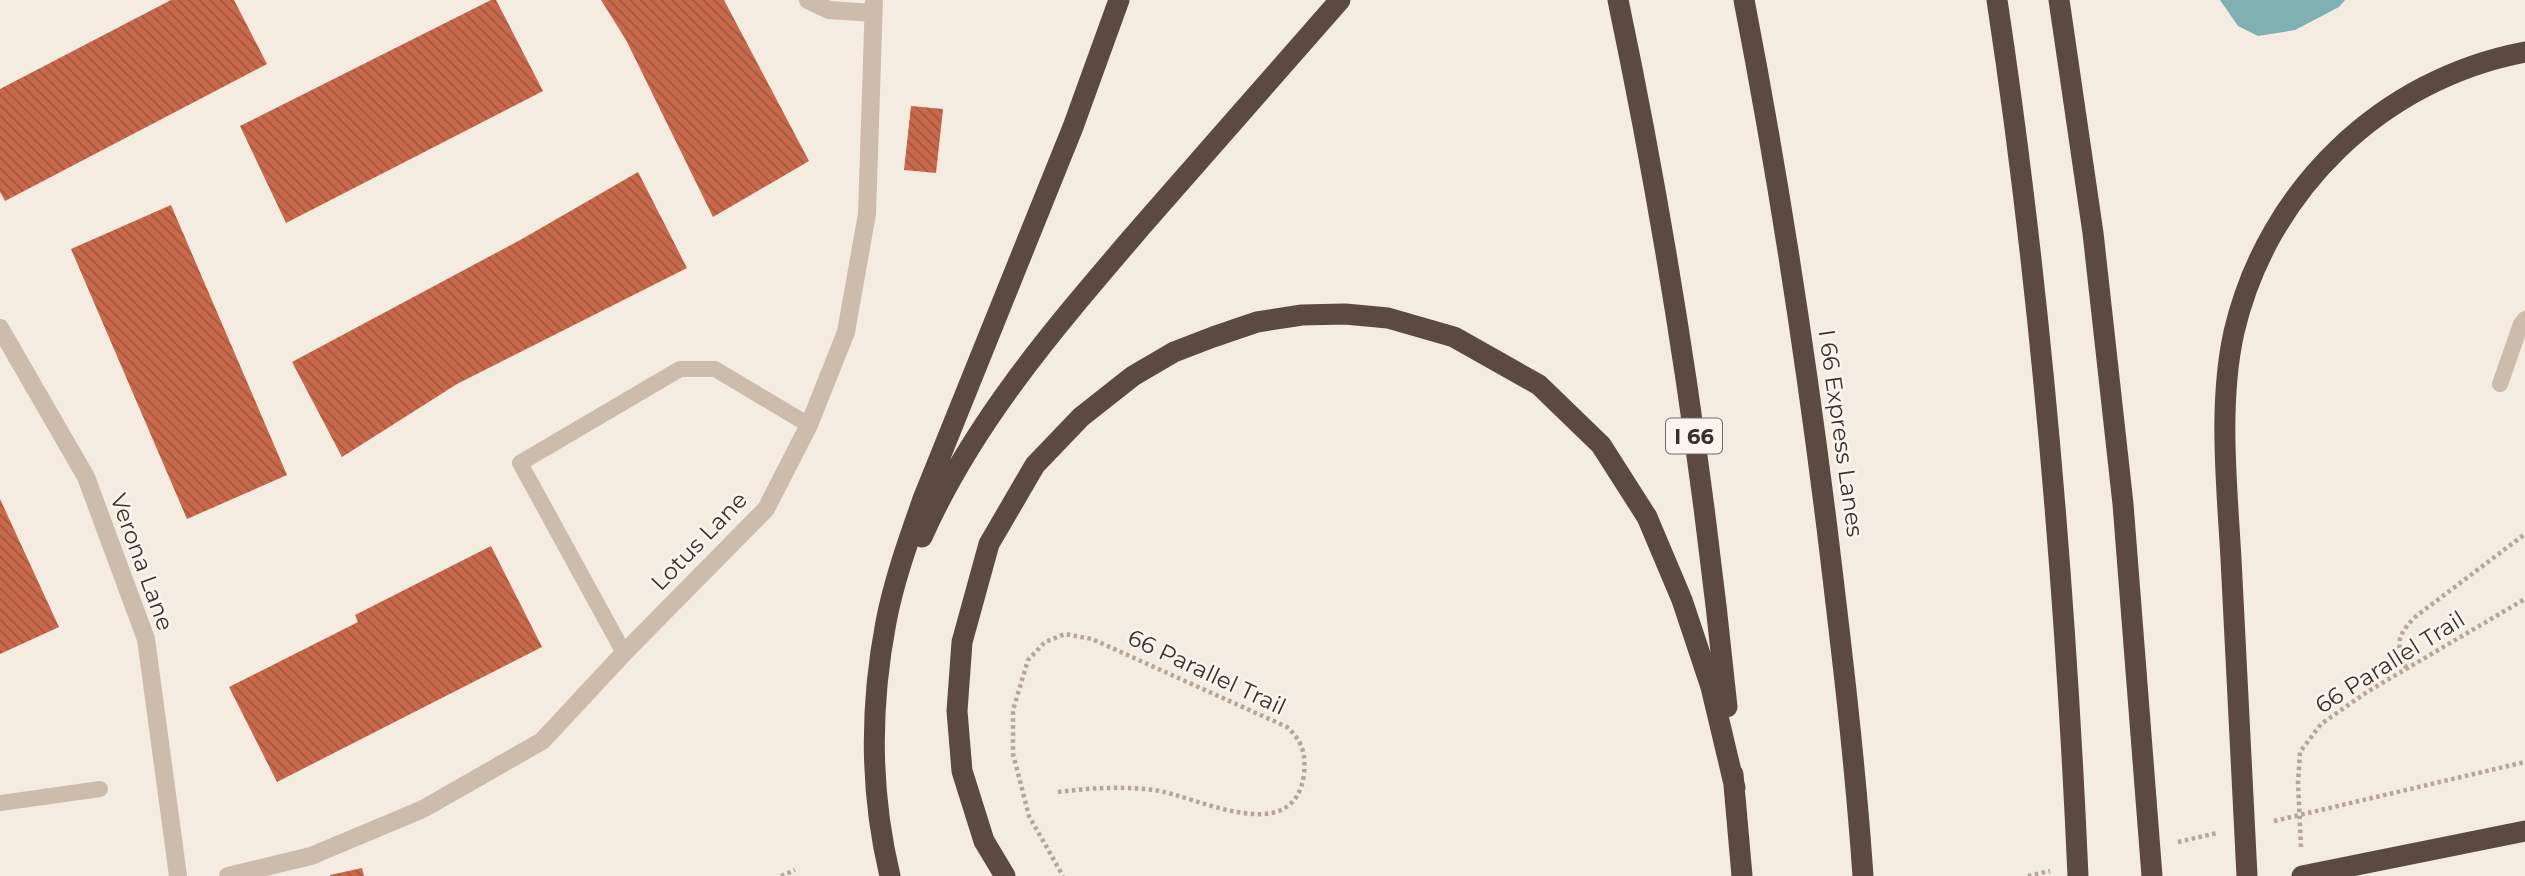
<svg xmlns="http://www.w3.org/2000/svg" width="2525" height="876" viewBox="0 0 2525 876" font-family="Montserrat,sans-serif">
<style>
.water{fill:#7fb0b2}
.building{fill:url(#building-back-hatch)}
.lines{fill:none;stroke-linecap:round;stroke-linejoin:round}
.path{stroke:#b9a596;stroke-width:4.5;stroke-dasharray:3.5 3.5;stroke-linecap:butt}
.lane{stroke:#cdbbac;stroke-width:16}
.street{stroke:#cdbbac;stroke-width:18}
.highway{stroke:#5c4a42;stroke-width:21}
.labels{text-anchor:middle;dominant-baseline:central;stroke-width:5;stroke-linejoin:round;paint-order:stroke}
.shield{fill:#fbf5ee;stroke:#756b66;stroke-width:2}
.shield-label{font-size:21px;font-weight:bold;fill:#3b302b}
.street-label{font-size:23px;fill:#3b302b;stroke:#fbf5ee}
</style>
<defs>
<pattern id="building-back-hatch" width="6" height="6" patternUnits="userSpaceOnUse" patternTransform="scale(1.75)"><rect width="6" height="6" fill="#c8694b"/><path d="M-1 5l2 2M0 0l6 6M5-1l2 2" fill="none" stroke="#a4573f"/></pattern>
</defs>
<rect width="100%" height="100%" fill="#f4ebe1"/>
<!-- water -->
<path class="water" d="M2220,0H2345L2339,7L2295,30L2258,36L2238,26Z"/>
<!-- building -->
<path class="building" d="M171,0H234L267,64L5,201L0,192V89Z
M491,0H496L543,91L286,223L240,126Z
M601,0H724L809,161L713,217L626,40Z
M911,106L943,109L936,173L904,170Z
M638,172L687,268L457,384L342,457L292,362L522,239Z
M171,205L287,475L187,519L71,249Z
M0,499L59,627L0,654Z
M491,546L542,647L277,782L229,687L358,622L355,615Z
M362,868L364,876H330V875Z"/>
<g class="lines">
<!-- path -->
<path class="path" d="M2406,668C2396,643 2396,637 2415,617L2525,534
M1058,792C1090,788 1121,786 1154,790C1197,796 1294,850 1304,774C1306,753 1302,741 1287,727L1092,639L1065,634L1045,642L1028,660L1013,710V754L1029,816L1063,876
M2274,821L2525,762
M2178,842L2217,833
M2301,847L2298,783L2300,752L2321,724L2367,692L2525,599
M781,876L795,870
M2028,876L2050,871"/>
<!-- lane -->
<path class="lane" d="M2500,384L2521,324L2525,319
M624,653L520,463L680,369H715L809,425
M0,803L100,789"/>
<!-- street -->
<path class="street" d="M808,0L829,10L873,13
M0,328L86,477L146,639L178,876
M228,876L311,856L423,809L542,741L624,653L766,509L809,425L846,332L867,214L874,0"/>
<!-- highway -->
<path class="highway" d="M1618,0C1667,233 1703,470 1727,707
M1744,0C1778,175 1805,351 1827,528C1841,644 1855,760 1863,876
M1997,0C2041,291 2065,582 2078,876
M2059,0L2093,233L2123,504L2152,876
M922,537C974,420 1058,324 1141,227C1207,151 1274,76 1340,0
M1733,774L1742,876
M890,876C870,793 870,706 886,622C894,580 909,539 923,499L1073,127L1119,0
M1005,876L984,841L962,771L957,711L962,642L989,544L1035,465L1081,417L1133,376L1174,352L1213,337L1257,322L1302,315L1345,314L1388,318L1454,337L1539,385L1601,445L1647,517L1682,600L1711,687L1735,788
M2247,876C2242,770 2236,665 2231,559C2227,487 2218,404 2234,332C2267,190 2382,79 2525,52
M2302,876L2525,831"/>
</g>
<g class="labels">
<!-- shield labels -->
<rect class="shield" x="1666" y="418.5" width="56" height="35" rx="5"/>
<g class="shield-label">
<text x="1694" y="436">I 66</text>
</g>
<!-- street labels -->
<g class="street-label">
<text transform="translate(1841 433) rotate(82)">I 66 Express Lanes</text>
<text transform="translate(699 541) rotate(-46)">Lotus Lane</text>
<text transform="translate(142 562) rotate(70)">Verona Lane</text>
<text transform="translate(2390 662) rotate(-32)">66 Parallel Trail</text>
<text transform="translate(1207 672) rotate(25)">66 Parallel Trail</text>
</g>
</g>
</svg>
